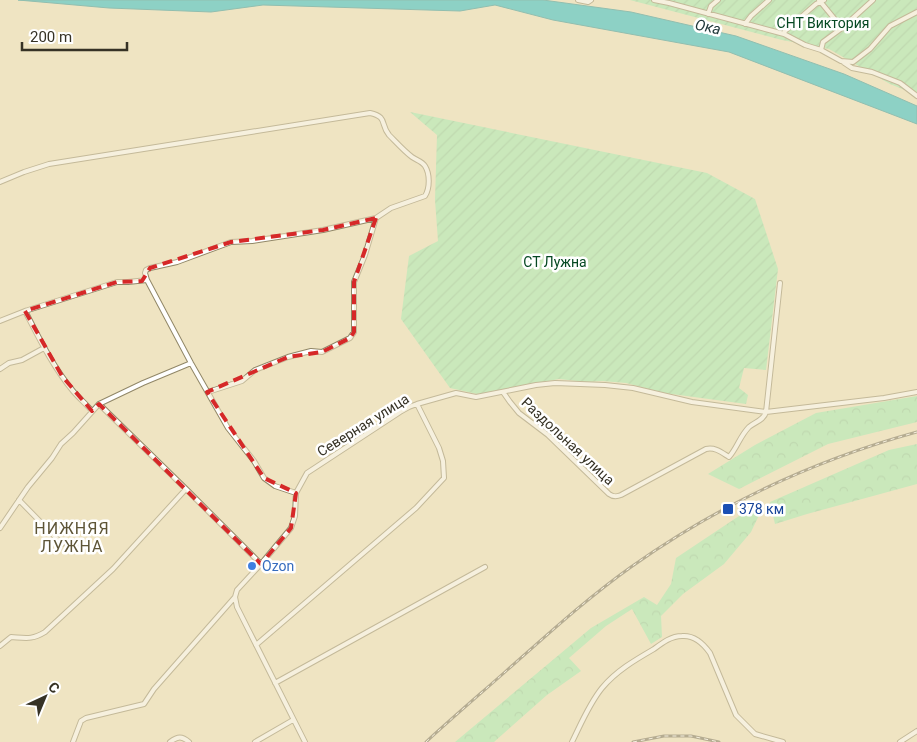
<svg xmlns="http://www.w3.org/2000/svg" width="917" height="742" viewBox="0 0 917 742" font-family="Roboto,sans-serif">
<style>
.forest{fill:url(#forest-crowns)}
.garden{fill:url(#garden-furrows)}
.water{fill:#18bac8;stroke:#219197}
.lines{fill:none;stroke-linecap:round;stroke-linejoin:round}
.street-casing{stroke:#918767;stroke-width:6}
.street{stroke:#fff;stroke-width:4}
.rail-casing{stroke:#706956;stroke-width:3}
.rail{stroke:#fff;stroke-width:1;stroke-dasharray:4;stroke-linecap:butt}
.marked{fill:none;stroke:#d62828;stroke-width:4;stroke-dasharray:10 6;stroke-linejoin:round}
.transit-dot{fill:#1a4fb4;stroke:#fff;stroke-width:2}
.shop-dot{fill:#3f7fe0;stroke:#fff;stroke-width:2}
.labels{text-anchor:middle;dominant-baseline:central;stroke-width:5;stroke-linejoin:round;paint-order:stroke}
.park-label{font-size:14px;fill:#054822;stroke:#fff}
.street-label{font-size:14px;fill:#363225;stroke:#fff}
.transit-label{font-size:14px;fill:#164399;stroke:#fff;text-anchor:start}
.shop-label{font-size:14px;fill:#366cbe;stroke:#fff;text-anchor:start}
.water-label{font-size:15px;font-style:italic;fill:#20383a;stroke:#fff}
.quarter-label{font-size:16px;letter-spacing:1px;fill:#5e5537;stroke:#fff}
</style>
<defs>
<pattern id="forest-crowns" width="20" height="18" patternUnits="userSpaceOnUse" patternTransform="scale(1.25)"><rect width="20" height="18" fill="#9dedb2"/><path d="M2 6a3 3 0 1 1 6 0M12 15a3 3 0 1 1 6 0" fill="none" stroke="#8c9"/></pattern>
<pattern id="garden-furrows" width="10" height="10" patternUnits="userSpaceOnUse" patternTransform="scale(1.25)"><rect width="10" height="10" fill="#9dedb2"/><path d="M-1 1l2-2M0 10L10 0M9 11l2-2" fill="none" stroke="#8c9"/></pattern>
</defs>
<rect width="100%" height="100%" fill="#efe4c2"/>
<!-- forest -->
<path class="forest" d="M917,396V422L828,444L739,489L708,474L755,445L816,413Z
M917,444V484L807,514L775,524L770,502L889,450Z
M751,508L761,511L751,532L724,564L683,594L661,616L662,637L651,644L632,609L606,626L569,658L581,671L547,695L494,742H455L591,628L644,597L657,605L671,584L676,558Z"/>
<!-- garden -->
<path class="garden" d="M630,0H917V95L890,84L829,49L782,40Z
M410,112L707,173L755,199L778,269L766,370L744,368L739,388L748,395L746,404L664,393L626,383L602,381L586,382L559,379L477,394L450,388L401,319L409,256L438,241L435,200L437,135Z"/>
<!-- water -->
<path class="water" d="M18,0H543L631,12L736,36L844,74L917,106V124L729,52L553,20L495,5L460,11L263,5L211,12L109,8Z"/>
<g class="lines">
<defs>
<path id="street" d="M578,0L588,2L591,0
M654,0L669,3L784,34L805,45L821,50L823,42L842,28L873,0
M819,0L842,28
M708,14L711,6L718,0
M745,24L751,16L769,0
M784,34L785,31L816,4L824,0
M821,50L841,61L853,62L870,49L890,26L917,12
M843,62L852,68L872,72L900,83L917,96
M0,182L24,172L49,164L370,113C388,117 380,124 389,135C396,142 404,151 412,157C416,160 422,161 425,166C430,174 430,188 425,196L391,208L376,218L323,230L252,241L231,242L177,262L150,268L146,270L145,273L147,280L191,363L228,428L254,461L264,478L275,486L296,493
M25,311C39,338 53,367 73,391C79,398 86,404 92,411
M0,321L25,311L117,282H128L147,280
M0,369L9,363L22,360L44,348
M208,392L242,381L255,370L288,357L311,351L322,352L350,338L354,332V282L365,255L376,218
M503,392L510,402L519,413L548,435L609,494C613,497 616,497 621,495L706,449C715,447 721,452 729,457C737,448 740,436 749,427C755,422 764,420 766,412L780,283
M99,404L186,489L261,564
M19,500L62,544
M0,528L28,487L52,458L61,444L73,433L99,404L143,383L191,363
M256,645L416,508L444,478L443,461L439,448L417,404
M0,646L11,637C26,638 32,640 45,632L113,569L186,489
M275,683L485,567
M73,742L81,721L86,718L144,704L154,689L235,597
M170,742C178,736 182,736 189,742
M255,742L293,720
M305,742L237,607L235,597L237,590L261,564L291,528L295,516L296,493L307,473L400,412L409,407L417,404L456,393L476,397L536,385L555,383L605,385L633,388L692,402L766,412L884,398L917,392
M572,742C581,724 589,704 602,688C616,671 635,660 654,649C662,643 671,636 682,636C694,635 703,643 710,653L736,715L755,734L783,742
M900,742L917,731"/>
</defs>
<!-- street casing -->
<use href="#street" class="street-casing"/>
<!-- street -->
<use href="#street" class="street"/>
<defs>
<path id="rail" d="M426,742C452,718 479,695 505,672C546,636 586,599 631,567C717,506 815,460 917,432
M633,742L664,736H691L719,742"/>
</defs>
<!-- rail casing -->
<use href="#rail" class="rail-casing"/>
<!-- rail -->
<use href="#rail" class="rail"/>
</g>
<!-- marked area -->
<path d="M0 0H917V742H0ZM376,218L354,282V332L350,338L322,352L288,357L207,392L264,478L296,493L291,528L261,564L99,404L92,411L62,376L25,311L117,282L142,281L150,268L231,242L323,230Z" fill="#efe4c2" fill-opacity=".55" fill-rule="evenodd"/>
<path class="marked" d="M376,218L354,282V332L350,338L322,352L288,357L207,392L264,478L296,493L291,528L261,564L99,404L92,411L62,376L25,311L117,282L142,281L150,268L231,242L323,230Z"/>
<!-- markers -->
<rect class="transit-dot" x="722" y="503" width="12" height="12" rx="2.5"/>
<circle class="shop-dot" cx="252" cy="566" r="5"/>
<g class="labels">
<!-- park labels -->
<g class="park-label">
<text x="823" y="23">СНТ Виктория</text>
<text x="555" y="262">СТ Лужна</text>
</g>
<!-- street labels -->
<g class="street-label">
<text transform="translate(363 425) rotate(-32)">Северная улица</text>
<text transform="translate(568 441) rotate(43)">Раздольная улица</text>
</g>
<!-- transit labels -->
<g class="transit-label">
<text x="739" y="509">378 км</text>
</g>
<!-- shop labels -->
<g class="shop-label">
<text x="262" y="566">Ozon</text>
</g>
<!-- water labels -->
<g class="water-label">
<text transform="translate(708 27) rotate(12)">Ока</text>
</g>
<!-- quarter labels -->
<g class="quarter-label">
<text x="72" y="528">НИЖНЯЯ<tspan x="72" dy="18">ЛУЖНА</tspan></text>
</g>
</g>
<!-- north arrow -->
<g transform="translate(45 697) rotate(44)" stroke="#ffffff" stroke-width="4" paint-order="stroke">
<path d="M0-4L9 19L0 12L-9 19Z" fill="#363225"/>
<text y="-8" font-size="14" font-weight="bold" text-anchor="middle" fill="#363225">С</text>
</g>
<!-- scale -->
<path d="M22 42v8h105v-8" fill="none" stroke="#363225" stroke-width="2.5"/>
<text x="30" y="42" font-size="15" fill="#363225" stroke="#ffffff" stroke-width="4" paint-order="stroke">200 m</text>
</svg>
